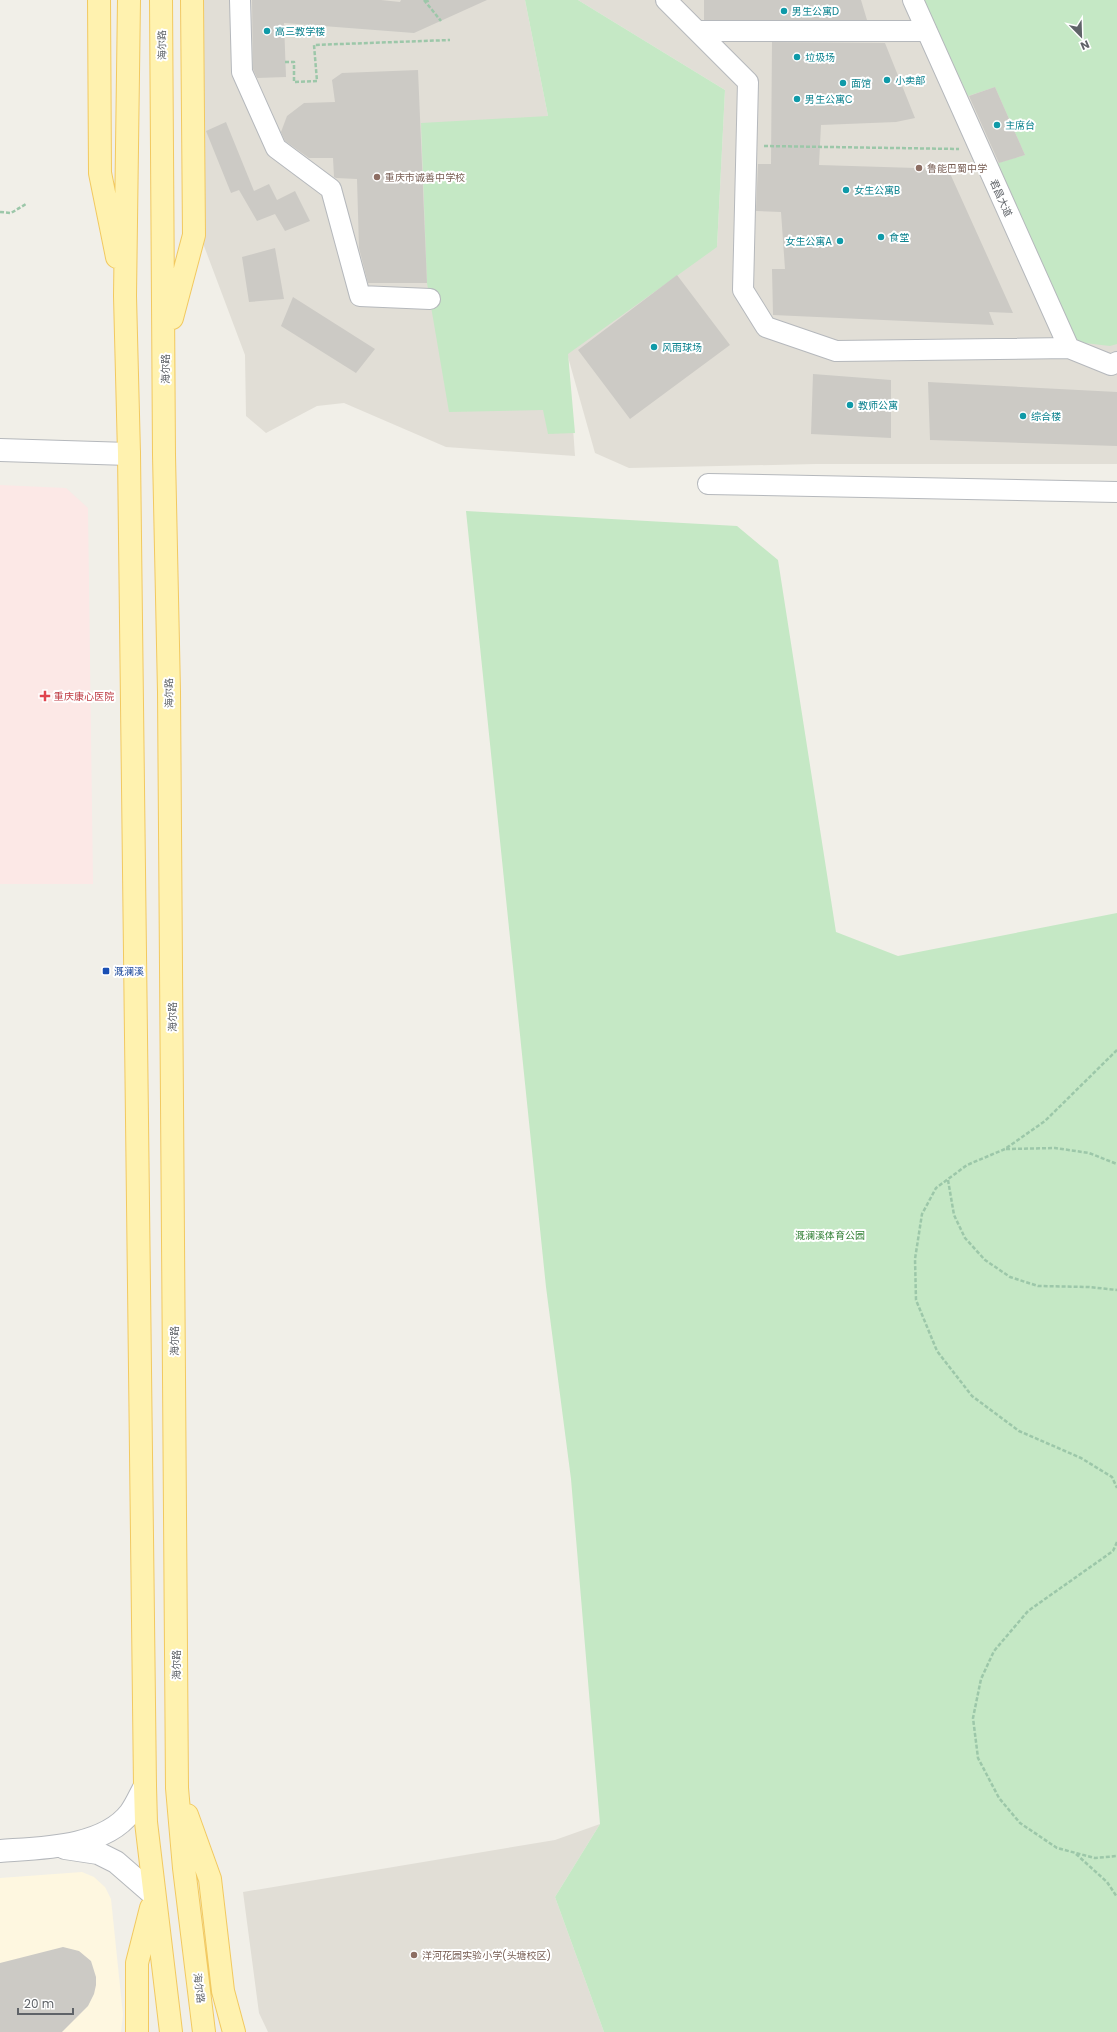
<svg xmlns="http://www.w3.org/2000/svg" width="1117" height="2032" viewBox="0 0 1117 2032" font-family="Poppins,'Noto Sans SC',sans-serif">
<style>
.commercial{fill:#fef7e0}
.education{fill:#e1ded6}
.medical{fill:#fce8e6}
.green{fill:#c5e8c5}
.building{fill:#cccac5}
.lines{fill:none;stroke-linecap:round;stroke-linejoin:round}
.minor-casing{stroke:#b5b8bc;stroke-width:22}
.tertiary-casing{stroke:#b5b8bc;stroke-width:24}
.primary-casing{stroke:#f2c960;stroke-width:24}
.path{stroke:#9cc7a9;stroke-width:2.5;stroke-dasharray:4 2;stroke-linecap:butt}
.minor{stroke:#fff;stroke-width:20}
.tertiary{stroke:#fff;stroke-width:22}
.primary{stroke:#fff2af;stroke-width:22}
.culture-dot{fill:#0f9aa8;stroke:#fff;stroke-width:1.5}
.education-dot{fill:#8d6e63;stroke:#fff;stroke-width:1.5}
.health-dot{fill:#e0444e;stroke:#fff;stroke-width:1.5}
.transit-dot{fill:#1a4fb4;stroke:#fff;stroke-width:1.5}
.labels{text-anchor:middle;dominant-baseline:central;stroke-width:4;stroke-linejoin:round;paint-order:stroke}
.culture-label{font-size:10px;fill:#0d838f;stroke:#fff;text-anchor:start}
.street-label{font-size:10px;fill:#5f6368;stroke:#fff}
.education-label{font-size:10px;fill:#785e54;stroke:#fff;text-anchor:start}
.health-label{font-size:10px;fill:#be3a42;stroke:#fff;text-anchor:start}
.transit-label{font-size:10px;fill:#164399;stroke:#fff;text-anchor:start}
.park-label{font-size:10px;fill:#348238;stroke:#fff}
</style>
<rect width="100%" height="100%" fill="#f1efe8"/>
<!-- commercial -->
<path class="commercial" d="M82,1872L94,1877L105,1887L111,1899L123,2015L121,2032H0V1878Z"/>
<!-- education -->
<path class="education" d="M200,0H525L548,116L717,247L725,90L578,0H1117V464H816L629,468L595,453L568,357L575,456L446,447L344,403L317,406L266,433L246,416L245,355L201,238Z
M600,1824L555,1897L604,2032H268L259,2013L243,1892L555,1840Z"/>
<!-- medical -->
<path class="medical" d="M0,485L66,488L88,508L93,884H0Z"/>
<!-- green -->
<path class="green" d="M525,0H578L725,90L717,247L568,354L575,433L548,434L543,410L449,412L427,283L421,123L548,116Z
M924,0H1117V344L1110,346L1076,342L998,163L1025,155L995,87L968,96Z
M466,511L737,526L778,560L836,932L898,956L1117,913V2032H604L555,1897L600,1824L571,1479L546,1287Z"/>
<!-- building -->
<path class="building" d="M252,0H381L400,2L401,0H487L414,33L284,23L286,77L257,78L253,69Z
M704,0H861L867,20H704Z
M772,42L885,43L915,118L896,122L821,125L819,165L948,169L1013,313L989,312L994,325L773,315L772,269H785L781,212L756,211L758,164H771Z
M418,70L427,283H368L359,248L357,179L336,178L334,177L333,158H309L285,141L281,132L287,116L304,103L335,102L332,80L342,73Z
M995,87L1025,155L999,163L969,96Z
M226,122L254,191L269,184L277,200L295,191L310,221L285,231L275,214L257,221L239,190L231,193L206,131Z
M275,248L284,299L249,302L242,257Z
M677,275L730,345L630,419L578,350Z
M293,297L375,349L356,373L281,326Z
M813,374L891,380V438L811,434Z
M928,382L1117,392V446L930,440Z
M63,1947L79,1951L91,1961L96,1977V1985L94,1994L88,2006L62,2032H0V1963Z"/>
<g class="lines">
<defs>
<path id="minor" d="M240,0L242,72L276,148L331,189L360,296L430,299
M666,0L748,82L743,290L766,327L836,351L1069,348
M913,0L1069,348L1111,365L1117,362
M697,31H927
M708,484L1117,492"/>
<path id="tertiary" d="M0,450L129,454
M65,1848L98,1853L116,1862L154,1895
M0,1851C40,1848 103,1848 130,1813C136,1805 140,1795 145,1786"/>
<path id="primary" d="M99,0L100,173L117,257
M129,0L125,296L129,454L145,1786L146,1822L171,2032
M161,0L164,455L169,692L177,1788L184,1868L204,2032
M172,318L194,235L192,0
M187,1815L210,1879L223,1991L234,2032
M137,2032V1963L151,1908"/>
</defs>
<!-- minor casing -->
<use href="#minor" class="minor-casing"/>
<!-- tertiary casing -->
<use href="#tertiary" class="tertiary-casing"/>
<!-- primary casing -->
<use href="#primary" class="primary-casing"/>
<!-- path -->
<path class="path" d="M424,0L441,21
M425,2L430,0
M285,62H294V82L317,81L314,45L450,40
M764,146L959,149
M0,212L11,213L26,204
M1117,1050L1045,1121L1005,1149L967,1165L936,1188L922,1214L915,1259L916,1300L937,1351L972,1396L1019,1431L1081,1458L1112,1477L1117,1488
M1006,1149L1055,1148L1089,1153L1117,1164
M948,1180L954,1215L965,1238L985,1260L1010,1277L1038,1286L1089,1287L1117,1290
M1117,1542L1113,1551L1028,1611L994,1651L981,1679L973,1718L978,1758L999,1798L1020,1823L1057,1848L1095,1858L1117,1856
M1076,1854L1107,1882L1117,1897"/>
<!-- minor -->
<use href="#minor" class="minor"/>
<!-- tertiary -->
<use href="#tertiary" class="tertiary"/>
<!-- primary -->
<use href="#primary" class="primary"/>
</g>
<!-- markers -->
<g class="culture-dot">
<circle cx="784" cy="11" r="4"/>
<circle cx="267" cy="31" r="4"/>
<circle cx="797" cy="57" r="4"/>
<circle cx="887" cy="80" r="4"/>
<circle cx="843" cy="83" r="4"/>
<circle cx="797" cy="99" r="4"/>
<circle cx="997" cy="125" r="4"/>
<circle cx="846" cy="190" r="4"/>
<circle cx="881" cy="237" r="4"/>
<circle cx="840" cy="241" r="4"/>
<circle cx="654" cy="347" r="4"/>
<circle cx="850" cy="405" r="4"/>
<circle cx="1023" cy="416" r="4"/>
</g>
<g class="education-dot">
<circle cx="919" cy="168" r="4"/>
<circle cx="377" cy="177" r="4"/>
<circle cx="414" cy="1955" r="4"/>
</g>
<path class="health-dot" d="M43 690h4v4h4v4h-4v4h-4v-4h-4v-4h4z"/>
<rect class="transit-dot" x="102" y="967" width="8" height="8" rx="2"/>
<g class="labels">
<!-- culture labels -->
<g class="culture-label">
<text x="792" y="11">男生公寓D</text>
<text x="275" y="31">高三教学楼</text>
<text x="805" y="57">垃圾场</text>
<text x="895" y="80">小卖部</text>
<text x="851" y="83">面馆</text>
<text x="805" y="99">男生公寓C</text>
<text x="1005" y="125">主席台</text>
<text x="854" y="190">女生公寓B</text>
<text x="889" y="237">食堂</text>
<text x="832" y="241" text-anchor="end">女生公寓A</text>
<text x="662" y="347">风雨球场</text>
<text x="858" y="405">教师公寓</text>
<text x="1031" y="416">综合楼</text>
</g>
<!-- street labels -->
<g class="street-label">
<text transform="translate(162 45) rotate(-91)">海尔路</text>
<text transform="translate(1001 198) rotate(66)">君昌大道</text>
<text transform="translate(165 369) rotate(-90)">海尔路</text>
<text transform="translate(169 693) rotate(-91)">海尔路</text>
<text transform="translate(172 1017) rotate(-90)">海尔路</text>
<text transform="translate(174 1341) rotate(-90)">海尔路</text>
<text transform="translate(176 1665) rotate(-90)">海尔路</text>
<text transform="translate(199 1988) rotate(83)">海尔路</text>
</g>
<!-- education labels -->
<g class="education-label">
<text x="927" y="168">鲁能巴蜀中学</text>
<text x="385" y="177">重庆市诚善中学校</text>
<text x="422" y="1955">洋河花园实验小学(头塘校区)</text>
</g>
<!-- health labels -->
<g class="health-label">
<text x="54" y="696">重庆康心医院</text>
</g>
<!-- transit labels -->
<g class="transit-label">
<text x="114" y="971">溉澜溪</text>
</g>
<!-- park labels -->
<g class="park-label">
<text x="830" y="1235">溉澜溪体育公园</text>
</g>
</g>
<!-- north arrow -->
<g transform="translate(1081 36) rotate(157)" stroke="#ffffff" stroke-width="3" paint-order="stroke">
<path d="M0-3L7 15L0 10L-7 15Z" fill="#5f6368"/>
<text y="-6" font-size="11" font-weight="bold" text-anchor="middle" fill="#5f6368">N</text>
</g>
<!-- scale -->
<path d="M18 2008v6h55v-6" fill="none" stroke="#5f6368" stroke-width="2"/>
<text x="24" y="2008" font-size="12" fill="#5f6368" stroke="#ffffff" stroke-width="3" paint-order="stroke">20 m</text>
</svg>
